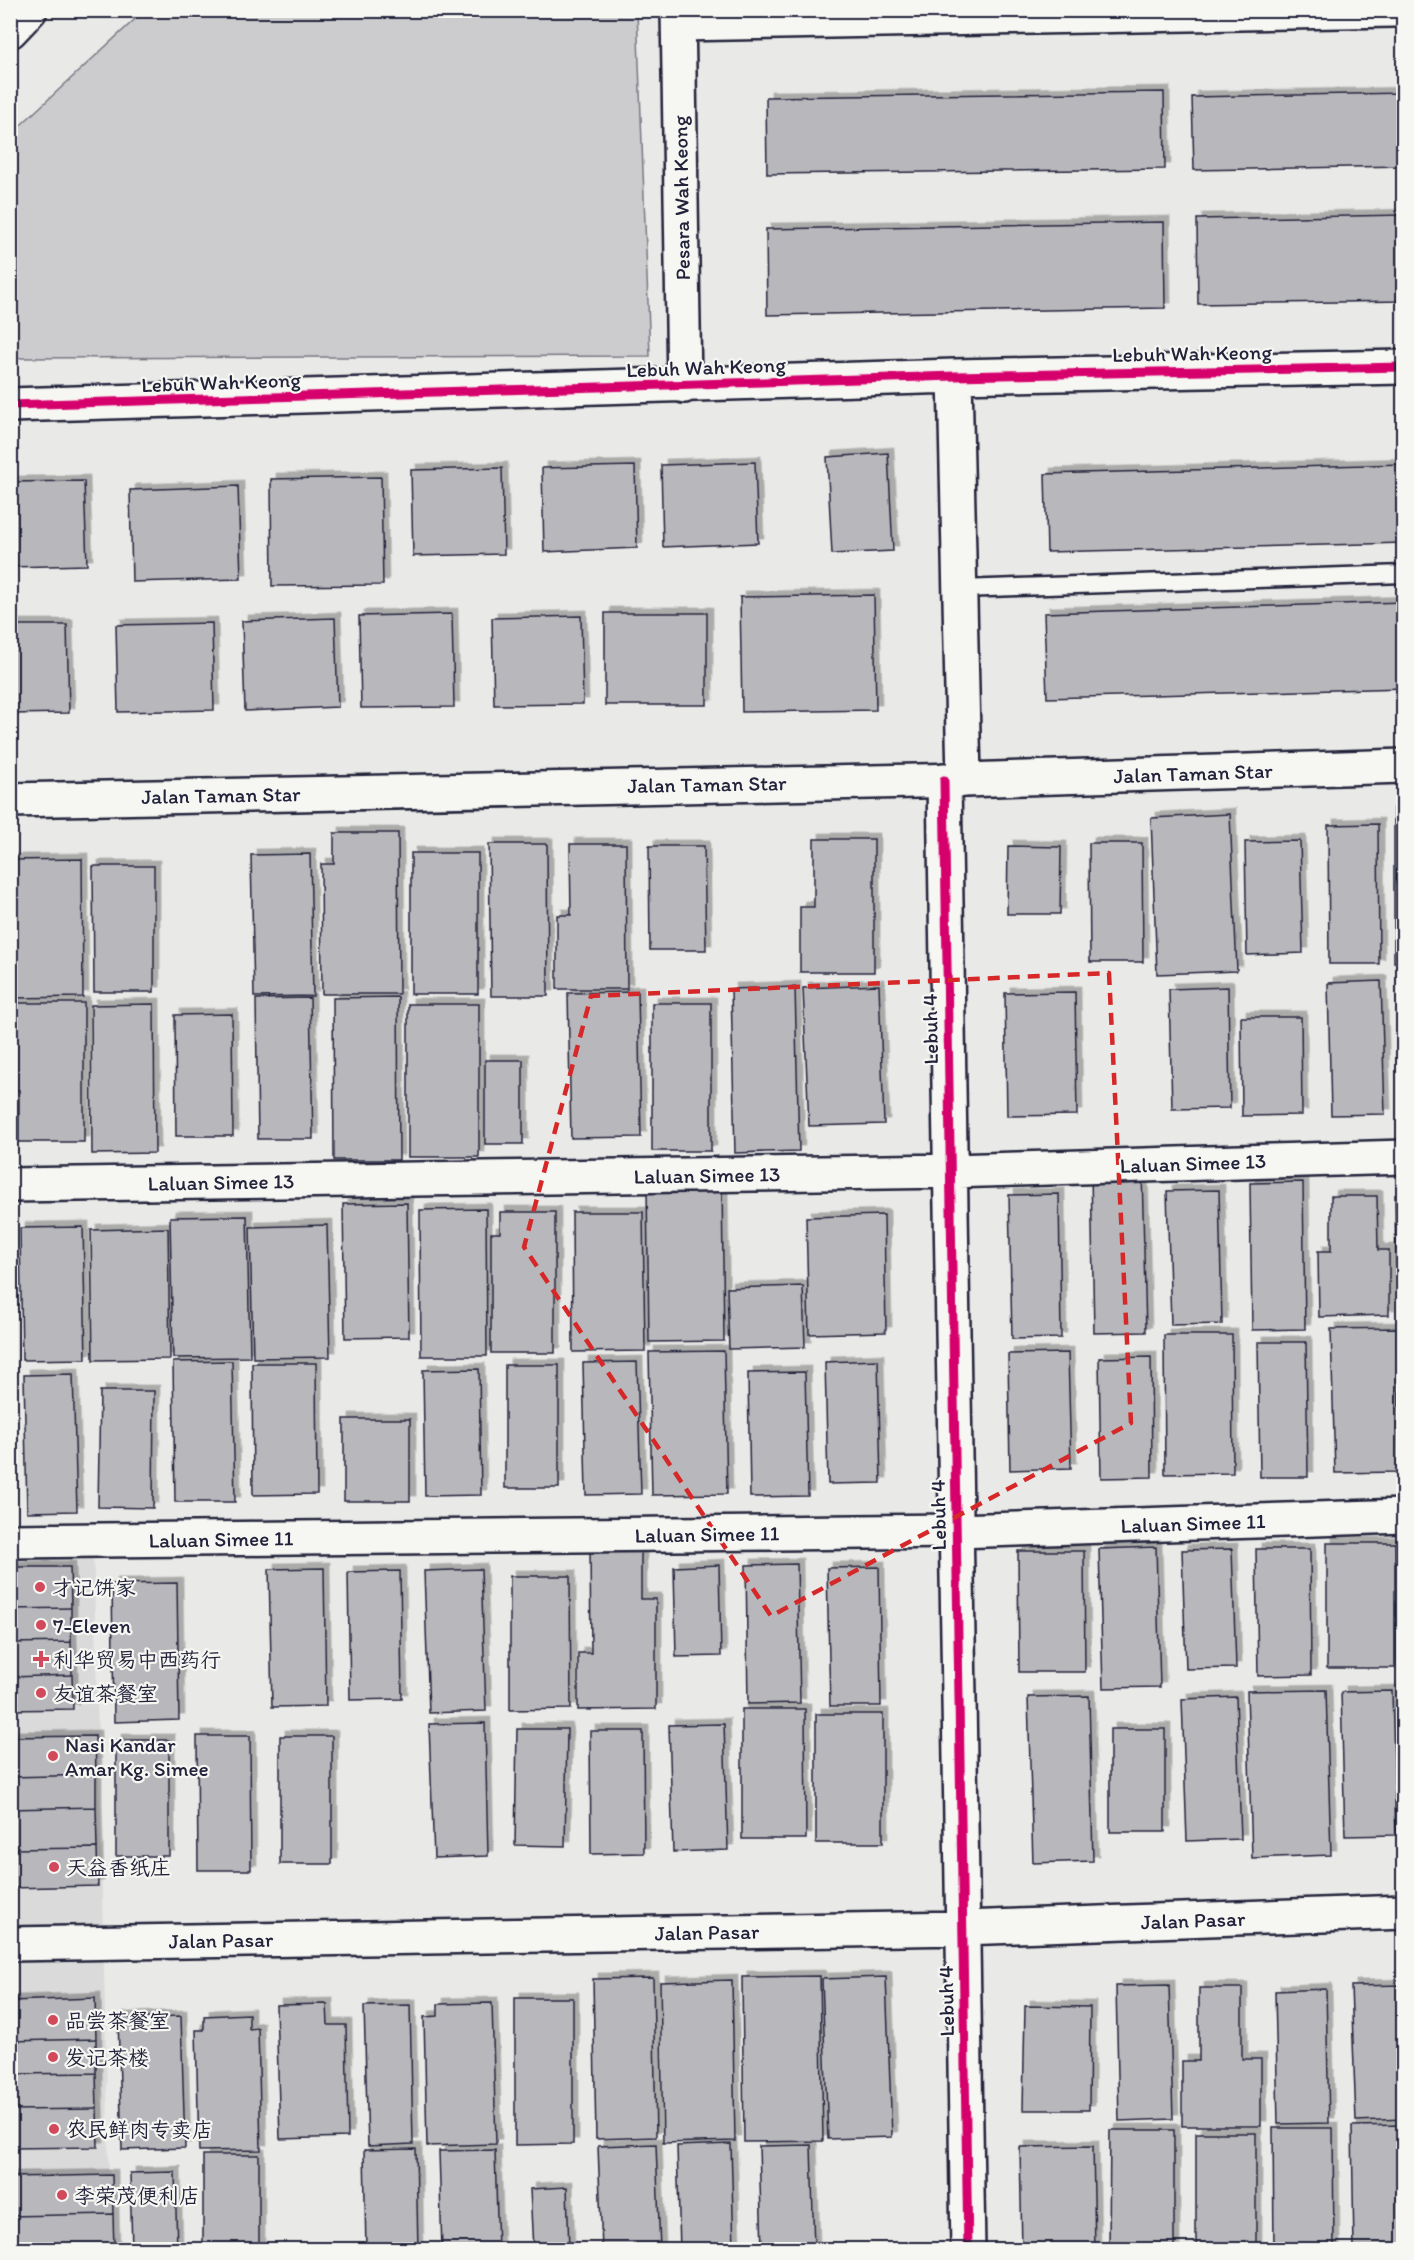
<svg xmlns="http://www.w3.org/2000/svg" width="1414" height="2260" viewBox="0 0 1414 2260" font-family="Itim,'LXGW WenKai TC',sans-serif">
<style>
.built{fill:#dadada}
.green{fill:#ccccce;stroke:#777784;stroke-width:1.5}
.building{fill:#b8b8bc;stroke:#22223b;stroke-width:1.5;filter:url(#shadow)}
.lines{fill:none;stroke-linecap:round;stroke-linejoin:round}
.service-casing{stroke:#22223b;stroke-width:21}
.minor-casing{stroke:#22223b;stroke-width:38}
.tertiary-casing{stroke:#22223b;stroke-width:38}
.service{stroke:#f6f6f2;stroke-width:16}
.minor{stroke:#f6f6f2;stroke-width:33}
.tertiary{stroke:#f6f6f2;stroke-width:33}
.cycleway-casing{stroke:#f6f6f2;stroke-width:13}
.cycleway{stroke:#d6006c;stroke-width:9}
.marked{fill:none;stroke:#d62828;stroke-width:4.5;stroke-dasharray:12 8;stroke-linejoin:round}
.poi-dot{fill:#d1495b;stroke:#f6f6f2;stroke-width:2}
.labels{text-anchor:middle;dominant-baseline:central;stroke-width:4.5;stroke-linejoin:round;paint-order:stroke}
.street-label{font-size:21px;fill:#22223b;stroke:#f6f6f2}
.poi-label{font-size:21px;fill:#22223b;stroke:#f6f6f2;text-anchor:start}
</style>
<defs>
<filter id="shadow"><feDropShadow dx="5.5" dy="-5.5" stdDeviation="0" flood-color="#0004"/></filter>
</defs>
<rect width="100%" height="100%" fill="#e9e9e7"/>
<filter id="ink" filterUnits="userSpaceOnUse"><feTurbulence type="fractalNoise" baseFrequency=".0167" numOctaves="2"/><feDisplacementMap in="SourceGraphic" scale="12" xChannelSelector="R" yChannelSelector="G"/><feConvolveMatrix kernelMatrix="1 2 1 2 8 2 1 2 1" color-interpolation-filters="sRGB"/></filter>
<g filter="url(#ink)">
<!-- built -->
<path class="built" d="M93,1539L111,2249H11L10,1541Z"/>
<!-- green -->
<path class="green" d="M145,10L637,11L650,356L11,358V134Z"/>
<!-- building -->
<path class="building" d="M1164,92L1165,169L767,174L766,97Z
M1404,93V166L1194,170L1192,97Z
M1404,215V301L1198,304L1197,219Z
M1164,222L1165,308L767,315L766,229Z
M888,453L893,551L832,554L827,457Z
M755,462L758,543L663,547L661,465Z
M1404,464V543L1047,552L1045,474Z
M635,466L637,548L544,552L542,468Z
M502,468L504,554L413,556L411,470Z
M381,477L383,585L272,586L271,479Z
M84,481L87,565L10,567V482Z
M238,486L241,579L132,582L130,490Z
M874,595L876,710L742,712L740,597Z
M1404,602V688L1047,698L1044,613Z
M605,613H707V705H605Z
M452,614L454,707L361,708L359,616Z
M581,616L583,704L494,705L492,618Z
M335,618L338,707L245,711L242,621Z
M212,623L214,710L118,712L116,625Z
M10,625H67L69,713L10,714Z
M1394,808H1404V962H1394Z
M1230,814L1237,971L1157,974L1151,818Z
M1378,824L1379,964H1329L1328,825Z
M334,833H398L399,994H322L321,864H334Z
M814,839H874V972H800V907H814Z
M1300,841L1303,953L1247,955L1245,842Z
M1089,843H1142L1143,962H1090Z
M489,844H547L548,996H491Z
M570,844H626L627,989H557V915H571Z
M649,846H704L706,950H650Z
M1008,846L1061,847L1060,914H1007Z
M411,853H478V994H411Z
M310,854L313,996L254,997L251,855Z
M82,859L83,997L10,998V860Z
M93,866H154V992H94Z
M1381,981L1385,1114L1331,1115L1328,983Z
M879,985L884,1124L809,1126L803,988Z
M795,987L799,1151L735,1153L731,989Z
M1228,987L1230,1108L1172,1109L1169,989Z
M638,992L641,1137L571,1138L568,993Z
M1075,992L1077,1115L1007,1116L1005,993Z
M398,997L399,1160H334L333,998Z
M310,998L313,1139H258L256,999Z
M10,1003H84V1142H19V1090H10Z
M652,1003H711V1151H652Z
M154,1004L155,1153L92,1154L91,1005Z
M408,1004H479V1157H408Z
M232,1014L233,1136H176L175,1015Z
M1241,1017H1301L1302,1115L1242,1116Z
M485,1060H523V1144H485Z
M1142,1171L1146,1332L1094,1333L1091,1172Z
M1303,1182L1305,1329L1252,1330L1250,1183Z
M647,1185H722L724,1341L649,1342Z
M1219,1190L1222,1324L1171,1325L1167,1191Z
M1059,1194L1061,1338L1012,1339L1009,1195Z
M1395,1195H1404V1265H1396Z
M1331,1196H1377L1378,1250H1389V1315L1319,1317L1318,1251H1331Z
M407,1203L409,1337L345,1338L343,1204Z
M486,1209L487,1356H421L420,1210Z
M500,1212H555V1353H491V1233H500Z
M572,1212H643L645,1351L573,1352Z
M884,1215L886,1332L809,1334L806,1217Z
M247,1216L250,1357L173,1358L170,1217Z
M327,1225L330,1357L253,1358L250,1227Z
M83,1227L86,1359L22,1360L20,1228Z
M168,1228L170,1359L93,1360L91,1230Z
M803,1286L805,1347L729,1349L727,1288Z
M1397,1328L1400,1472L1335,1473L1331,1329Z
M1399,1333H1404V1462Z
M1164,1335H1232L1233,1473L1165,1474Z
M1258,1342H1306L1308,1477H1260Z
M724,1351L727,1494L652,1495L649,1352Z
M1068,1353L1071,1468L1010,1470L1008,1354Z
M1151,1357L1152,1477L1101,1478L1099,1358Z
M878,1360L881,1483L828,1484L825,1362Z
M232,1361L235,1502H175L173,1362Z
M637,1362L641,1494L586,1495L583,1363Z
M252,1363H316L317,1494L253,1495Z
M505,1365H559V1488H505Z
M479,1369L481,1495L425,1496L423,1370Z
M805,1372L808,1496L750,1497L748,1373Z
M73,1374L77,1511L27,1512L24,1375Z
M100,1391H154L153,1508L98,1507Z
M344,1419H410V1501H344Z
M1327,1543H1395V1668H1327Z
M590,1547H641V1599H656V1709L578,1710V1653H591Z
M1156,1547L1160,1687L1103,1688L1099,1549Z
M1232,1549L1236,1668L1186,1669L1182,1550Z
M1256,1549H1310L1311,1675L1258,1676Z
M1018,1551H1084L1085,1672H1019Z
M797,1564L800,1703L748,1704L746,1565Z
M719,1565L721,1656L676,1657L674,1567Z
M10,1567H70L71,1608L10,1609Z
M879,1567L881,1706H830L827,1568Z
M324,1568L326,1706L272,1707L269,1569Z
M481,1569L486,1711L429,1713L424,1571Z
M400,1571L402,1699L350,1700L348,1572Z
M510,1576H570L571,1709L510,1710Z
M177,1583L179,1720L114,1722L112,1584Z
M71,1608V1642L10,1643V1609Z
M71,1642L72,1675L10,1677V1643Z
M72,1675L73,1709L10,1710V1677Z
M1326,1690L1331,1855L1252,1858L1247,1691Z
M1392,1691L1396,1835L1345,1836L1341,1692Z
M1089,1696L1093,1861L1033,1863L1028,1697Z
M1236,1697L1241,1839L1187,1841L1182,1699Z
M742,1709H805L806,1839H742Z
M816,1714H883V1843H816Z
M485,1723L488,1856L434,1858L429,1724Z
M724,1724L728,1850L673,1852L669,1725Z
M517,1729H567L565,1846L515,1845Z
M1110,1729H1165V1832H1110Z
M590,1731H643L644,1853L591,1854Z
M95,1736L96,1775L10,1777V1737Z
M197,1736H250L251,1870H198Z
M280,1736H332V1864H280Z
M116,1740H169V1856H116Z
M96,1775V1807L10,1809V1777Z
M96,1807L97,1848L10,1849V1809Z
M97,1848L98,1886L10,1888V1849Z
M820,1976L823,2141L744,2142L742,1977Z
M886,1977L892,2137L828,2139L822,1979Z
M653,1978L656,2137L596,2139L593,1979Z
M732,1980L735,2141L663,2143L660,1982Z
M1169,1985L1173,2119L1119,2121L1116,1986Z
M1404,1985V2119L1356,2121L1351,1986Z
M1199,1988H1242V2059H1261V2126H1182V2061H1199Z
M1326,1989L1329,2123L1278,2124L1275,1991Z
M95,1998L96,2039L10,2041V2001Z
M515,1998H573V2144L515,2145Z
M492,2003L496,2144L427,2146L424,2017L438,2016V2004Z
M327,2004L328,2025H346L348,2137L280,2139L276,2005Z
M410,2005L413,2144L368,2146L364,2006Z
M1025,2006L1090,2007L1089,2110H1023Z
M249,2014V2029L258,2028L261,2150L199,2151L196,2030H204V2016Z
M181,2016L185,2148L122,2150L118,2018Z
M96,2039V2073L10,2074V2041Z
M96,2073L97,2109L10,2110V2074Z
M97,2109L98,2147L10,2148V2110Z
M1404,2125V2250H1354L1352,2126Z
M1273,2128H1333L1334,2250H1274Z
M1110,2130H1174V2250H1109Z
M1196,2133H1256V2250H1196Z
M656,2144L660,2250H602L598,2146Z
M731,2144L734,2250H680L677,2146Z
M811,2145L814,2250H762L759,2146Z
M1093,2146L1095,2250H1022L1020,2147Z
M416,2149L418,2250H366L364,2150Z
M495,2150L498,2250H442L439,2151Z
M203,2155H259V2250H203Z
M175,2172L177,2250H132L130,2173Z
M112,2175L113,2214L10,2216V2177Z
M567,2187L569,2250H533L530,2189Z
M113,2214L114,2250H10V2216Z"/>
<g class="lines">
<defs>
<path id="service" d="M960,589L1404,574"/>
<path id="minor" d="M678,10L684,386
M679,24L1394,10
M10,31L30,10
M955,376L964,780
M10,405L955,376L1404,367
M944,780L968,2250
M10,1185L951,1171L1404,1157
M10,1541L956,1531L1404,1516
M10,1944L963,1928L1404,1912"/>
<path id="tertiary" d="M10,800L964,780L1404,766"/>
</defs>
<!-- service casing -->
<use href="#service" class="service-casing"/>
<!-- minor casing -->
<use href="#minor" class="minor-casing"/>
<!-- tertiary casing -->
<use href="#tertiary" class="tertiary-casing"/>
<!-- service -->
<use href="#service" class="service"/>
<!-- minor -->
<use href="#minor" class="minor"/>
<!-- tertiary -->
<use href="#tertiary" class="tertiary"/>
<defs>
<path id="cycleway" d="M10,405L955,376L1404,367
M944,780L968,2250"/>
</defs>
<!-- cycleway casing -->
<use href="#cycleway" class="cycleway-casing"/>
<!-- cycleway -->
<use href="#cycleway" class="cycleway"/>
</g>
</g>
<!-- marked area -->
<path class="marked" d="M1109,973L1131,1423L771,1616L524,1247L591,996Z"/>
<!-- markers -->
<g class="poi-dot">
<circle cx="40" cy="1587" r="6"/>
<circle cx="41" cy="1625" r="6"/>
<path d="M38 1650h6v6h6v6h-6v6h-6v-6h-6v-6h6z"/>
<circle cx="41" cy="1693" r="6"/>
<circle cx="53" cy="1756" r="6"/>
<circle cx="54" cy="1867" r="6"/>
<circle cx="53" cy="2020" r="6"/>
<circle cx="53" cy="2057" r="6"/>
<circle cx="54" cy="2129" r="6"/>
<circle cx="62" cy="2195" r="6"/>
</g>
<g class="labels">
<!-- street labels -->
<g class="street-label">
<text transform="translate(681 198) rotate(-91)">Pesara Wah Keong</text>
<text transform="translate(1192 353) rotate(-1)">Lebuh Wah Keong</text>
<text transform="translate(706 367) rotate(-2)">Lebuh Wah Keong</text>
<text transform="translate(221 382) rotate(-2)">Lebuh Wah Keong</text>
<text transform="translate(1193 773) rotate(-2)">Jalan Taman Star</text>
<text transform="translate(707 784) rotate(-1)">Jalan Taman Star</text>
<text transform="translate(221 795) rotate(-1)">Jalan Taman Star</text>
<text transform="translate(930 1029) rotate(-91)">Lebuh 4</text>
<text transform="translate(1193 1163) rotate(-2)">Laluan Simee 13</text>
<text transform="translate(707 1175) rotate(-1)">Laluan Simee 13</text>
<text transform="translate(221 1182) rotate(-1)">Laluan Simee 13</text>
<text transform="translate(938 1515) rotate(-91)">Lebuh 4</text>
<text transform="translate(1193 1523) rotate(-2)">Laluan Simee 11</text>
<text transform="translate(707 1534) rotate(-1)">Laluan Simee 11</text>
<text transform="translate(221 1539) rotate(-1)">Laluan Simee 11</text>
<text transform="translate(1193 1920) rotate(-2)">Jalan Pasar</text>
<text transform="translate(707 1932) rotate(-1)">Jalan Pasar</text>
<text transform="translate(221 1940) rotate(-1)">Jalan Pasar</text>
<text transform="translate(946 2001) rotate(-91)">Lebuh 4</text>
</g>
<!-- poi labels -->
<g class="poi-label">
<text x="52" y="1587">才记饼家</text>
<text x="53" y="1625">7-Eleven</text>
<text x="53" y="1659">利华贸易中西药行</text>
<text x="53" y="1693">友谊茶餐室</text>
<text x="65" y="1744">Nasi Kandar<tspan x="65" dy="24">Amar Kg. Simee</tspan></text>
<text x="66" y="1867">天益香纸庄</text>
<text x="65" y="2020">品尝茶餐室</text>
<text x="65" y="2057">发记茶楼</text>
<text x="66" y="2129">农民鲜肉专卖店</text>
<text x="74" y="2195">李荣茂便利店</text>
</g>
</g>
<!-- margin -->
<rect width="1414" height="2260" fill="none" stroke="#f6f6f2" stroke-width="36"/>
<rect x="18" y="18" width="1378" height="2224" fill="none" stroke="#22223b" stroke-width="2" filter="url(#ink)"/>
</svg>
